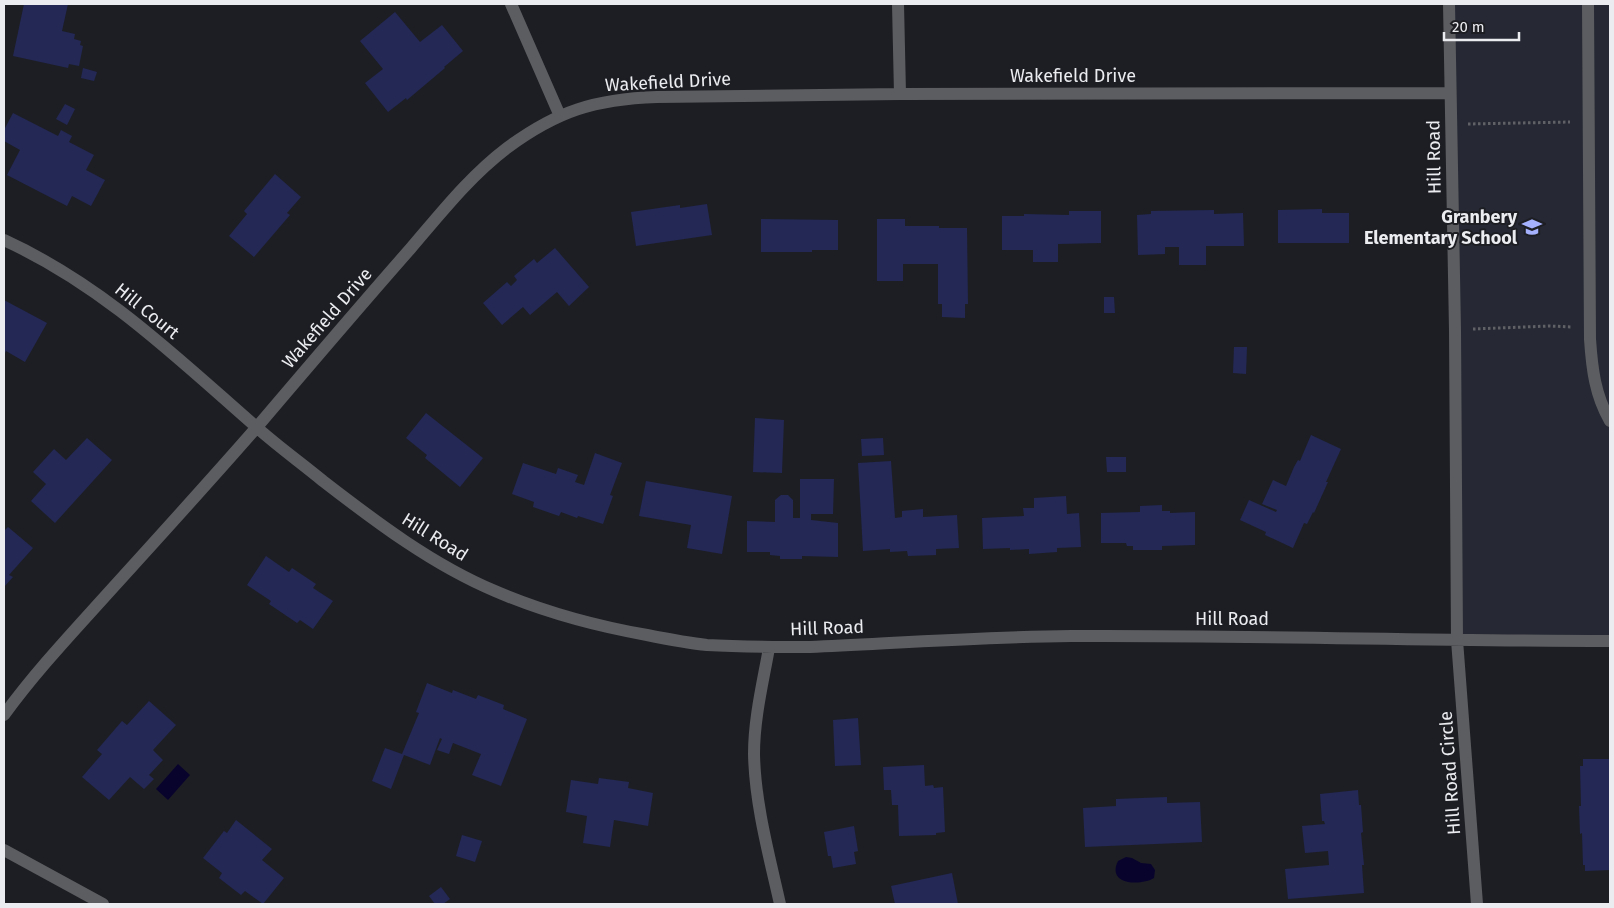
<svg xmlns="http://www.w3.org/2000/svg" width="1614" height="908" viewBox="0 0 1614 908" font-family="'Fira Sans',sans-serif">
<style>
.built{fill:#262934}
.water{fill:#07032d}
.building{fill:#232855}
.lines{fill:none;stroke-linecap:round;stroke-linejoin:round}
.path{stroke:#606166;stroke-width:3;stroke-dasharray:2.5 2.5;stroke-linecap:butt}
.minor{stroke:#5c5d60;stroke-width:12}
.labels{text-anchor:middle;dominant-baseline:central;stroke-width:4;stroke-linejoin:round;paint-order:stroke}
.street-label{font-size:18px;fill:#ebecf0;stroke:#1d1e24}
.poi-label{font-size:18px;font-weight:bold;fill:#ebecf0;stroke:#1d1e24;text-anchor:end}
</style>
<rect width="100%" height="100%" fill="#1d1e24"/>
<!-- built -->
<path class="built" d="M1449,4H1610V641L1457,640Z"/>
<!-- water -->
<path class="water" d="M178,764L190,775L168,800L156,789Z
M1126,857L1132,858L1141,863L1151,864L1155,870L1154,878C1141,886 1106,885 1118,861Z"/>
<!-- building -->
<path class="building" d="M24,4H68L62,31L75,34L74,39L81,41L80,45L83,46L79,66L69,64L68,68L13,56Z
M395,12L420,42L442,25L463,51L444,67L445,68L407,100L406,98L388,112L365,83L383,69L360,41Z
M83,68L97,72L94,81L81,78Z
M65,104L75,109L67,125L56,119Z
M13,113L58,136L61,130L72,136L69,142L94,155L86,170L105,180L91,206L72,196L67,206L7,175L20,150L4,141V130Z
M275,174L301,197L287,213L290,215L254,257L229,236L247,214L244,211Z
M707,204L712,235L636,246L631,212L680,205V208Z
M1322,209V213H1349V243H1278V210Z
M1214,210V214L1243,213L1244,246H1206V265H1179V247H1165V254L1138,255L1137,215L1151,214V211Z
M1069,211H1101V243L1058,244V262H1033V250H1002V216H1024V214L1069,215Z
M761,219L838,220V250H812V252H761Z
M877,219H905V226H939V228H967L968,304H965V318L942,317V304H938V264H903V281H877Z
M555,248L589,287L569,306L557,292L530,315L523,307L502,325L483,303L507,282L511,286L517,280L514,276L534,259L537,263Z
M1104,297H1114L1115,313H1104Z
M4,300L47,323L25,362L6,351L4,355Z
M1234,347H1247L1246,374L1233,373Z
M426,413L483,458L460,487L425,458L427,455L406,438Z
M755,418L784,420L782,473L753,472Z
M1311,435L1341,449L1326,482H1328L1314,513L1313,512L1307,524L1304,523L1293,548L1265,535L1266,532L1240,520L1249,500L1276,512L1277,510L1262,504L1273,480L1286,486L1294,467L1298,460L1300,461Z
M87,438L112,460L55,523L31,501L46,484L33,472L54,449L66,460Z
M883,438L884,455L862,456L861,439Z
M595,453L622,463L610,495L613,496L603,524L578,516L577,518L561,512L559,516L533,507L534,502L512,494L523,463L556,474L558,468L578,475L575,482L584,485Z
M1106,457H1126V472H1107Z
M891,461L895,518L902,517V511L923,509V517L957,515L959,548L936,549V555L908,556L907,551L890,552V549L863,551L858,463Z
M800,479H834L833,514H811V520L838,523V557L802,556V559H780V556L770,555V552H747V521L775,522V500L781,495H788L793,500V518H800Z
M646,481L732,496L722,554L687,548L691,525L639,516Z
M1066,496L1067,514L1079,513L1081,547L1057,548V552L1029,554V549L1010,550V548L983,549L982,518L1024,516L1023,508H1034V498Z
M1162,505V511H1170V513L1195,512V545L1162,546V550H1133V546H1127L1126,543H1101V513L1140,512V506Z
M8,527L33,548L9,575L13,577L4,587V531Z
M266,556L289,572L292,568L316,584L313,588L333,601L313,629L300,620L297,623L269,604L271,601L247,585Z
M427,683L452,693L453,690L476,699L478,695L504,705L503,709L527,719L501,786L472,775L481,754L453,743L449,754L437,750L442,739L440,738L430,765L404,755L391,789L372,781L385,748L402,754L419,713L416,712Z
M149,701L176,725L153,750L163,760L149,775L154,779L144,789L130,777L109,800L82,777L102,754L97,750L122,721L127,725Z
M858,718L861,765L835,766L833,720Z
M1583,759H1610V870L1585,871V865H1583L1582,833L1580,834L1579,806H1581L1580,766H1583Z
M924,765L925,786L933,785L934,788L943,787L945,832L936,833V835L899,836L898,805H892L891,790H884L883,767Z
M599,778L629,782L628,788L653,793L648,826L614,820L610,847L583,843L587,816L566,812L571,780L598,784Z
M1358,790L1359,805H1361L1363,832L1361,833L1364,865H1362L1364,893L1288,899L1285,869L1329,865L1328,851L1305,853L1302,826L1325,824L1324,821H1322L1320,794Z
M1167,797V803L1200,802L1202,842L1085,847L1083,808L1116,806V799Z
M236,820L272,849L262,860L284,878L263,904L245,891L241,895L219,878L222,873L203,858L224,831L227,833Z
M854,826L858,851L854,852L856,864L833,868L831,856H828L824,832Z
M462,835L482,841L475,862L456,856Z
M952,873L958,904H895L891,886Z
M441,887L450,899L443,904H435L429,896Z"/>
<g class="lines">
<!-- path -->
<path class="path" d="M1468,124L1570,122
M1473,329L1550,326L1572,327"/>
<!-- minor -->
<path class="minor" d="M511,4L560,116
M898,4L900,94
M1449,4L1455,330L1457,640L1477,904
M1588,4L1590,339C1592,369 1595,395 1610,421
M4,240C102,285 174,355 254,425C276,445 300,462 323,481C376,522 433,565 495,591C544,612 596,626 647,635C667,639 687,643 707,645C741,647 776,647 810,647C897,643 984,637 1071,636C1251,635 1431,641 1610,641
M769,648C763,682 754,718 754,754C755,804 769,855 780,904
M4,715C36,671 73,632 109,592C159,537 209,482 257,427C308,367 359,307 411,248C441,213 470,176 507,148C557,111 595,99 657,97L900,94L1450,93
M4,850L103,904"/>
</g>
<!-- icons -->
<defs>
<symbol id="school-bare" viewBox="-9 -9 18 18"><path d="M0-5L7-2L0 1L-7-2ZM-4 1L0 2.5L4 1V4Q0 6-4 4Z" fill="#a5b1fc" stroke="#1d1e24" stroke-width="2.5" paint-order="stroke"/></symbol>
</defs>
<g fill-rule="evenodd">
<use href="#school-bare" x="1518" y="213" width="28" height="28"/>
</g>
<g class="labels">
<!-- street labels -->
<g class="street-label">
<text x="1073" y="76">Wakefield Drive</text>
<text transform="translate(668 82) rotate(-3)">Wakefield Drive</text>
<text transform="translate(1434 157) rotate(-91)">Hill Road</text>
<text transform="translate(147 311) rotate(39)">Hill Court</text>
<text transform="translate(327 318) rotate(-49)">Wakefield Drive</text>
<text transform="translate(435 537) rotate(32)">Hill Road</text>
<text x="1232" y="619">Hill Road</text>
<text transform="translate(827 628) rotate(-2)">Hill Road</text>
<text transform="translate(1450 773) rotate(-94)">Hill Road Circle</text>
</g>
<!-- poi labels -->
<g class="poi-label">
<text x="1517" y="217">Granbery<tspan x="1517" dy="21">Elementary School</tspan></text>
</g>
</g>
<!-- border -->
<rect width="1614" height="908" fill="none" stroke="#ebecf0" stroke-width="10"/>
<!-- scale -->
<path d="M1444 32v8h75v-8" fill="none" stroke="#ebecf0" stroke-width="2.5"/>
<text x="1452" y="32" font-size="15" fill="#ebecf0" stroke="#1d1e24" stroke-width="4" paint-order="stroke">20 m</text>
</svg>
